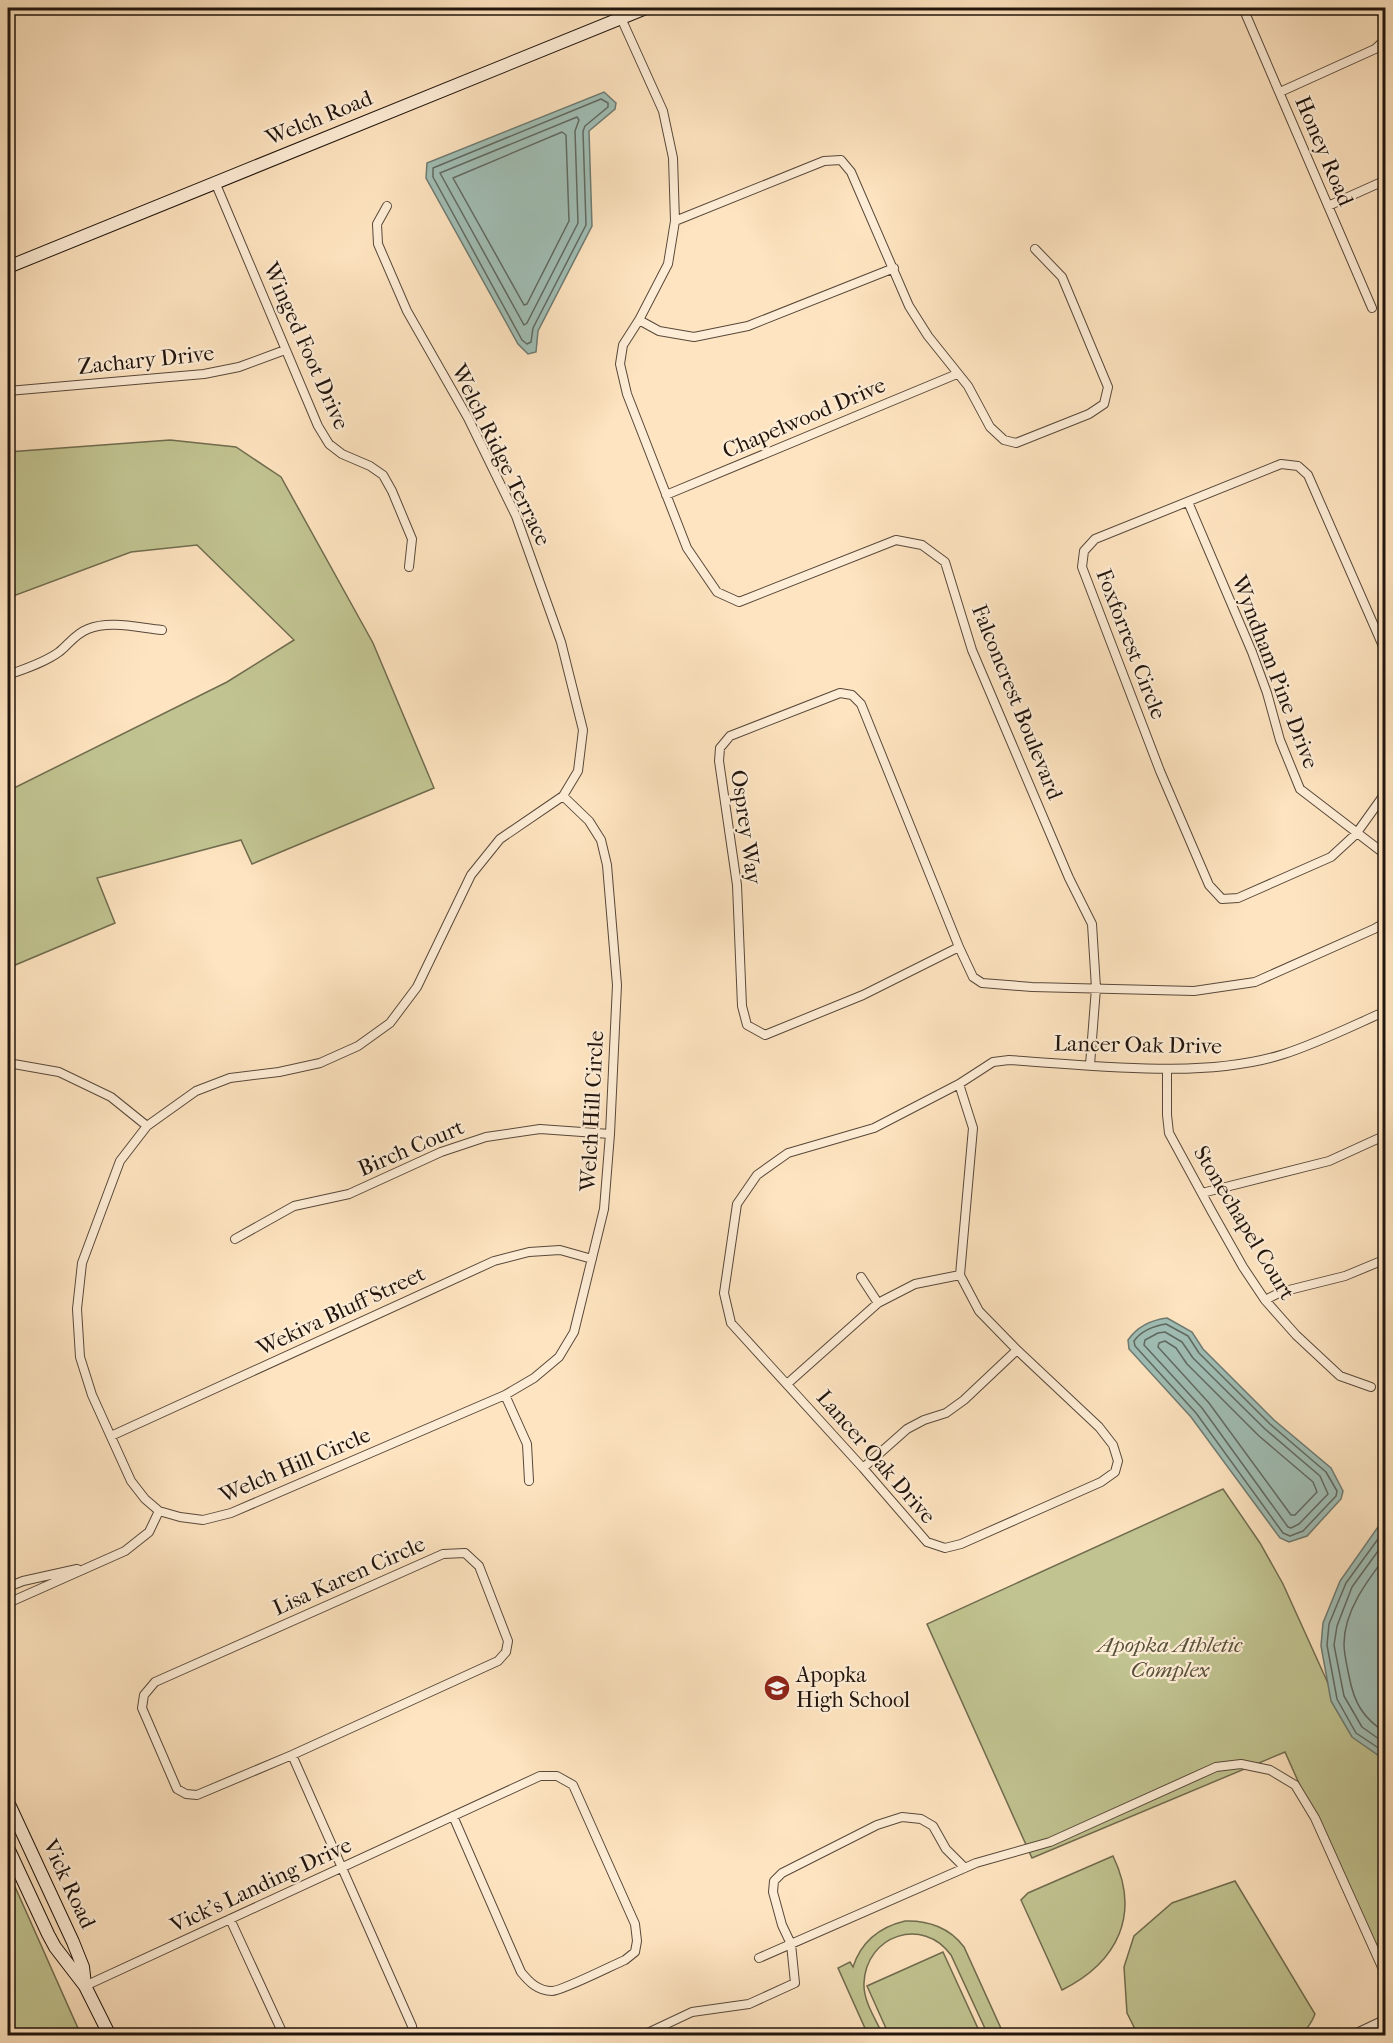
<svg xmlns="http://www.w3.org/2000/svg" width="1393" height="2043" viewBox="0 0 1393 2043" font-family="'IM FELL French Canon',serif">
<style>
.green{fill:#c1c491;stroke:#706c4f;stroke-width:1.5}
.water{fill:#a0beb5;stroke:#6d7a72;stroke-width:1.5}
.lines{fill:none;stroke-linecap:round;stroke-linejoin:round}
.shore{stroke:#606961;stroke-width:1.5}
.street-casing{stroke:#58483a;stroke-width:10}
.secondary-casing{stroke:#20140d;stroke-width:14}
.street{stroke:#feedd6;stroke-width:8}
.secondary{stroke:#feedd6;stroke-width:12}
.labels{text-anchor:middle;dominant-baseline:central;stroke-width:4.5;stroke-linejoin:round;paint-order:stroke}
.street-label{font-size:22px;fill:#20140d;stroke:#feedd6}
.park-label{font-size:22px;font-style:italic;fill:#58523b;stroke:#feedd6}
.poi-label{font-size:22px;fill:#20140d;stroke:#feedd6;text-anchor:start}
</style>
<rect width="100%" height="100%" fill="#fee4c0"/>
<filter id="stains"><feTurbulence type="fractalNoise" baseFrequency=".00333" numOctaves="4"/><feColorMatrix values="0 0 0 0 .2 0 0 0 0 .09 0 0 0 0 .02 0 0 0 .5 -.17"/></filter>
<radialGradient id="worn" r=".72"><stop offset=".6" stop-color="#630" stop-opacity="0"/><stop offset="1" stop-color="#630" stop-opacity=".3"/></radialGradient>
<!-- green -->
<path class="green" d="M170,440L236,447L281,477L373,643L434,788L252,864L241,840L97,878L115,923L8,968V791L227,682L294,640L197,545L131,552L8,598V452Z
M1223,1489L1260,1543L1283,1584L1341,1712L1385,1725V1976L1285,1752L1032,1858L927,1624Z
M1113,1856C1141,1914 1118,1962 1062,1990L1021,1900L1028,1893Z
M8,1871L81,2035H8Z
M1235,1881L1315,2014C1311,2024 1306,2032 1295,2035H1138L1127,2013L1124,1967L1134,1936L1172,1903Z
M905,1921C928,1920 950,1928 964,1947L1004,2035H988L951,1955C923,1916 866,1935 864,1983C863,2001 876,2020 883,2035H868L838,1968L850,1962L853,1967C861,1942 880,1927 905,1921Z
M943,1952L981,2035H889L867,1986Z"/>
<!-- water -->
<path class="water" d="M604,92L616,103L615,109L589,131L592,226L538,331L536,352L528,354L518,344L426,178L427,163Z
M1167,1318L1192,1332L1203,1349L1274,1420L1331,1468L1343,1491L1341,1499L1307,1536L1289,1542L1280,1538L1191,1417L1129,1349L1128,1340C1137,1327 1151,1320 1167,1318Z
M1385,1517V1760L1352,1737L1331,1701L1321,1646L1323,1623L1340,1581Z"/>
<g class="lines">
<!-- shore -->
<path class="shore" d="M601,99L608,103V107L585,126L583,131L586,225L533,328L531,342L527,344L522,340L433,177V168Z
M577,117L579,120L575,131L578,223L527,323L524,325L440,173Z
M562,132L566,135L569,221L527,304L524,305L453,178Z
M1166,1324L1188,1336L1199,1353L1270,1424L1326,1472L1337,1491L1336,1496L1303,1531L1290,1536L1283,1533L1196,1413L1135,1346L1134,1341C1141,1331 1154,1326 1166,1324Z
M1165,1332L1182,1342L1193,1358L1265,1429L1320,1476L1328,1494L1299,1524L1291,1528L1288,1527L1202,1408L1144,1345L1145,1340L1158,1333Z
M1165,1341L1176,1348L1187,1364L1259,1436L1313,1482L1317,1492L1295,1515H1291L1209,1403L1158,1347L1159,1343Z
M1386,1528L1346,1583L1329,1624L1327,1645L1337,1699L1356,1733L1386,1753
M1386,1540L1352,1587L1337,1626L1334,1645L1344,1696L1362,1727L1386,1744
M1386,1556C1367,1581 1344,1611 1344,1644C1344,1654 1347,1666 1349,1676C1354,1703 1363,1718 1386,1733"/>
<defs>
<path id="street" d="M1243,8L1372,308
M1380,8L1386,25
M621,18L663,111L673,158L675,221L668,264L639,320L623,345L620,364L627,394L687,548L717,592L739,602L896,540L922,545L945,562L972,650L1069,878L1092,924L1096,988L1090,1065
M1280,92L1375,49L1386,39
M215,182L318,426L329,444L342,454L370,466L383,475L392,491L412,539L409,567
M387,206L377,224L378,244L407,311L468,418L516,516L561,642L583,730L578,771L563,796
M1328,206L1386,180
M675,221L824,161L841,160L851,172L909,306L928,336L968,386L990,427L1004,440L1016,443L1089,414L1104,404L1108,387L1062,277L1035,249
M639,320L659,331L694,337L748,326L894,268
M8,391L204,374L239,367L285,350
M666,495L957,374
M1188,502L1252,652L1267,693L1280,740L1300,789L1386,855
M1386,653L1308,475L1298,466L1281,464L1095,539L1084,551L1082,567L1160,771L1209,885L1222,899L1238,898L1331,857L1356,834L1386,792
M8,675C24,669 44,663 59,652C69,644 75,634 88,629C110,620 139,628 162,630
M563,796L589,821L601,840L607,865L617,985L610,1134L604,1209L574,1332L559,1357L534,1378L505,1395L231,1513L203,1520L180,1517L159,1511L145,1499L131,1481L92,1395L80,1357L77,1309L82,1263L120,1161L147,1126L196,1091L230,1078L279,1072L320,1063L358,1046L390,1023L417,987L471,875L500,839Z
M959,947L863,995L765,1035L747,1025L742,1006L737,885L719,761L720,748L730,736L840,693L852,695L861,704L959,947L973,977L982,983L1032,987L1194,991L1255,982L1374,929L1386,922
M8,1063L59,1072L111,1097L147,1126
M1167,1069V1115L1169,1133L1212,1212L1243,1267L1265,1300L1296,1335L1340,1376L1371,1387
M959,1084L973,1128L960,1275L979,1311L1017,1350L1099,1427L1113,1445L1118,1461L1115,1472L1101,1482L961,1544L945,1548L927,1542L863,1468L731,1323L724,1293L737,1204L757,1175L788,1153L874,1128L959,1084L993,1062L1009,1060C1093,1065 1203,1080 1284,1054C1318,1043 1352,1026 1386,1011
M1202,1193L1329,1161L1386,1135
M235,1239L294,1206L349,1194L441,1152L486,1137L540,1129L610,1134
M861,1277L878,1303
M1265,1300L1281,1292L1345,1276L1386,1259
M787,1384L878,1303L915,1284L960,1275
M505,1395L527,1444L529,1481
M111,1436L494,1261L529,1252L560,1250L592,1259
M863,1468L907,1429L924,1420L946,1413L964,1400L1017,1350
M465,1553L479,1566L508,1641L506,1652L498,1661L292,1755L197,1795L186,1794L177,1789L142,1708L144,1695L155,1682L443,1554Z
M8,1587L23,1581L77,1569
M8,1603L125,1551L149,1532L159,1511
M292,1755L412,2026L413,2036
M230,1919L284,2036
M759,1958L976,1863L1050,1842L1216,1767L1241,1764L1270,1770L1295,1785L1315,1818L1386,1976
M85,1986L540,1776H557L573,1785L635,1924L637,1941L635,1952L625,1960C613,1965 562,1991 552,1991C538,1991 529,1982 521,1972L453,1816
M641,2036L692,2012L749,2004L795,1983L791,1944L782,1925L773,1892L774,1881L782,1873L877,1825L902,1817L921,1819L933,1826L946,1849L965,1868
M1350,2036L1386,2019"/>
<path id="secondary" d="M8,267L646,8
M8,1802L73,1942L83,1967L85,1985
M8,1848L48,1934L55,1947L85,1986L110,2036"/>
</defs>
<!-- street casing -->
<use href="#street" class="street-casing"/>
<!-- secondary casing -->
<use href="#secondary" class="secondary-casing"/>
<!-- street -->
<use href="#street" class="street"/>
<!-- secondary -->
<use href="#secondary" class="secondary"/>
</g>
<!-- icons -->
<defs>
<symbol id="school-disc" viewBox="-11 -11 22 22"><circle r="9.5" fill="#8f2418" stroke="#feedd6"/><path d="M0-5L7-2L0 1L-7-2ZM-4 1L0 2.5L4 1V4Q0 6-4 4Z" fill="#fff"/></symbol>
</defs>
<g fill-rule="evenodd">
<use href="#school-disc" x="762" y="1673" width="30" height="30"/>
</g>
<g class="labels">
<!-- street labels -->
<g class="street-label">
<text transform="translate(319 118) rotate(-22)">Welch Road</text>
<text transform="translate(1324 151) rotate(67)">Honey Road</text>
<text transform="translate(306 346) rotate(66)">Winged Foot Drive</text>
<text transform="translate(146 360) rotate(-6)">Zachary Drive</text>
<text transform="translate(804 418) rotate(-23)">Chapelwood Drive</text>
<text transform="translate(501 455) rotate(64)">Welch Ridge Terrace</text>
<text transform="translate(1131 644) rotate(69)">Foxforrest Circle</text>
<text transform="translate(1275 672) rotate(69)">Wyndham Pine Drive</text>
<text transform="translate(1017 702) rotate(68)">Falconcrest Boulevard</text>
<text transform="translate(746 827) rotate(82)">Osprey Way</text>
<text transform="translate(1138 1045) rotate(1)">Lancer Oak Drive</text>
<text transform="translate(592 1111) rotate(-87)">Welch Hill Circle</text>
<text transform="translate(411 1148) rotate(-23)">Birch Court</text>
<text transform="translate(1244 1223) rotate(59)">Stonechapel Court</text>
<text transform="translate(341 1311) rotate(-25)">Wekiva Bluff Street</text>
<text transform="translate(876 1457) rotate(49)">Lancer Oak Drive</text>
<text transform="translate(295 1465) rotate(-23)">Welch Hill Circle</text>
<text transform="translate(349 1576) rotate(-24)">Lisa Karen Circle</text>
<text transform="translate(69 1884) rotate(65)">Vick Road</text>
<text transform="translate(261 1885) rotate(-25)">Vick's Landing Drive</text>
</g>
<!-- park labels -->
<g class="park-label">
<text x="1170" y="1645">Apopka Athletic<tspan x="1170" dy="25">Complex</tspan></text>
</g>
<!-- poi labels -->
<g class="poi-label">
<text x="796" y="1675">Apopka<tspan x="796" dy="25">High School</tspan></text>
</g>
</g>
<!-- margin -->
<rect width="1393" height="2043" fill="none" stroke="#fee4c0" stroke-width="30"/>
<rect x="9" y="9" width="1375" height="2025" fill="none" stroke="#20140d" stroke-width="3"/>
<rect x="15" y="15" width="1363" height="2013" fill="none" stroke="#20140d" stroke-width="1.5"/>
<rect width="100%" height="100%" filter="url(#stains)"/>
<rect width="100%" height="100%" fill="url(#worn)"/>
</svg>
